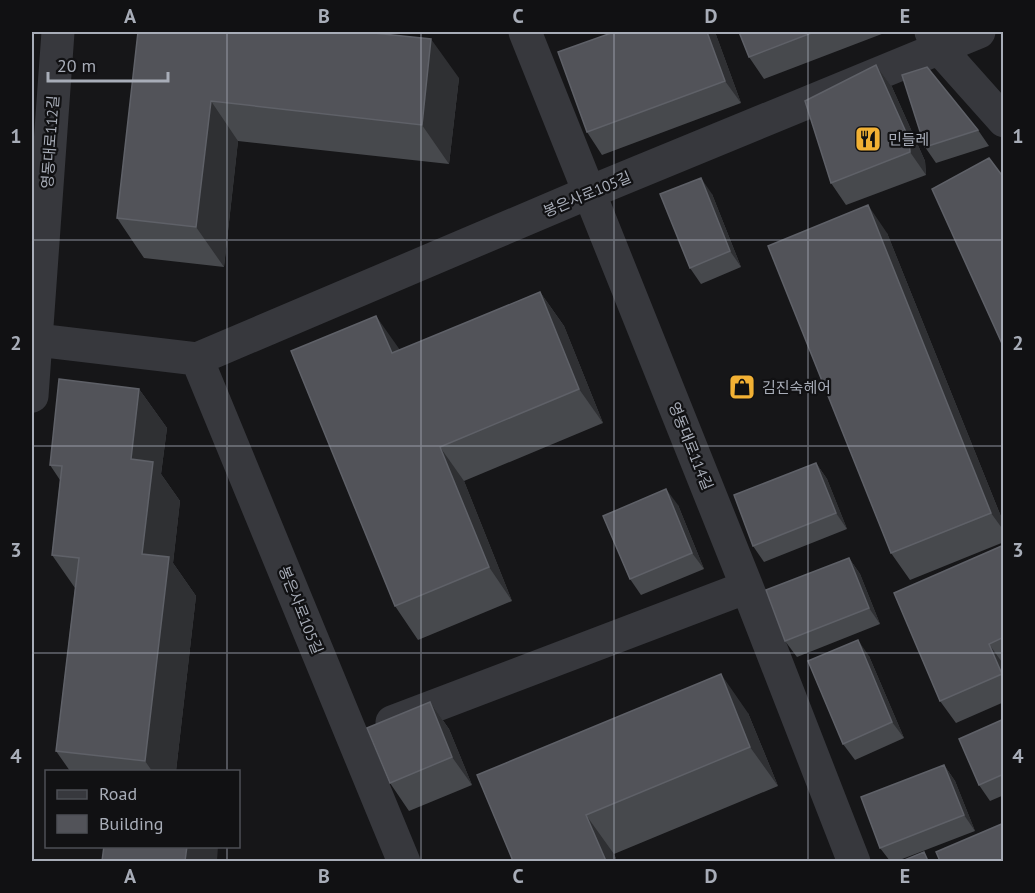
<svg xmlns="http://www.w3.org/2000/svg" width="1035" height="893" viewBox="0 0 1035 893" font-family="'PT Sans','Noto Sans KR',sans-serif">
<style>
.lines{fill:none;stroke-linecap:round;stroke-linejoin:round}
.minor{stroke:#37383d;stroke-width:33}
.wall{fill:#47494d}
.shaded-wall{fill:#2f3033}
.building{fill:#525359;stroke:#5f6168;stroke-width:1.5}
.grid{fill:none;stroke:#a8adb8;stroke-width:1.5;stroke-opacity:0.55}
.labels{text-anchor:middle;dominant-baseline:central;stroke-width:4.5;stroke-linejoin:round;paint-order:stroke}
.poi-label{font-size:15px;fill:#a8adb8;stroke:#111113;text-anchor:start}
.street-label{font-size:15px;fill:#a8adb8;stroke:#111113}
.neatline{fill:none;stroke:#a8adb8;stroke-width:2}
.grid-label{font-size:20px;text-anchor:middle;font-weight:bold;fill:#a8adb8}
</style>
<rect width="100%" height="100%" fill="#161618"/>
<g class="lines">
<!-- minor -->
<path class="minor" d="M525,32L747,587L854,862
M931,32L938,47L1004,121
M37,340L197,359L404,862
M197,359L590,192L979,32
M32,396L58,32
M392,722L747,587"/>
</g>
<!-- wall -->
<path class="wall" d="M138,32L459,78L449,164L238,141L224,267L144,258L117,218Z
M715,32L741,103L602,155L587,132Z
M739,32H887L764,79L749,57Z
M876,65L892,87L925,161L926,175L846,205L831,183Z
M978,130L989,146L936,163L925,147Z
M712,194L741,267L701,284L690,268Z
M887,233L1004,524V542L910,580L891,553Z
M540,292L564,326L603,423L464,481L512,601L418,640L395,606L400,350Z
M139,389L167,428L161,474L180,501L173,563L196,596L176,771H70L56,751L75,588L52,555L60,480L50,465Z
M816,463L827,479L847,529L764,562L753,546Z
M678,505L704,569L641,595L630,579Z
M1004,545V702L956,723L940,701Z
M849,558L860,574L880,624L797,657L785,641Z
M869,656L904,738L855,760L843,744Z
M430,702L449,729L472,785L409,811L390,783Z
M748,713L778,786L614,854L617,861H513Z
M1004,719V795L990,801L979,785Z
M944,765L955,781L975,831L897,861H890L880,848Z"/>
<!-- shaded-wall -->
<path class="shaded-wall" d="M707,32H715L741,103L725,81Z
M431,39L459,78L449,164L422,125Z
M876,65L892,87L925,161L926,175L910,152Z
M211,101L238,141L224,267L196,227Z
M701,178L712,194L741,267L730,251Z
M868,205L887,233L1004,524V531L991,513Z
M540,292L564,326L603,423L579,389Z
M376,316L400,350L392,353Z
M139,389L167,428L161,474L180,501L173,563L196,596L176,771H152L145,761L142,554L131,459Z
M440,447L464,481L512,601L489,567Z
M816,463L827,479L847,529L836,513Z
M666,489L678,505L704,569L692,553Z
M849,558L860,574L880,624L869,608Z
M858,640L869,656L904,738L892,722Z
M989,644L1004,665V676L1002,674Z
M721,674L748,713L778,786L750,747Z
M430,702L449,729L472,785L452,757Z
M944,765L955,781L975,831L964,815Z
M586,815L614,854L617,861H606Z
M187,846H218L217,861H185Z"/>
<!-- building -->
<path class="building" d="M138,32H364L431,39L422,125L211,101L196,227L117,218Z
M614,32H707L725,81L587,132L558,52Z
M739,32H814L749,57Z
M876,65L909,139L910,152L831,183L805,101Z
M927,67L978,130L925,147L902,75Z
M989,158L1004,178V348L932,189Z
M701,178L730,251L690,268L660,194Z
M868,205L991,513L891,553L768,246Z
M540,292L579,389L440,447L489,567L395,606L291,351L376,316L392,353Z
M59,379L139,389L131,459L153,462L142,554L169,557L145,761L56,751L79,558L52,555L62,466L50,465Z
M816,463L836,513L753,546L734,495Z
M666,489L692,553L630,579L603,516Z
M1004,545V637L989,644L1002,674L940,701L894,593Z
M849,558L869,608L785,641L766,590Z
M858,640L892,722L843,744L808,661Z
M721,674L750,747L586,815L606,861H513L477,775Z
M430,702L452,757L390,783L367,728Z
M1004,719V774L979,785L959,739Z
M944,765L964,815L880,848L861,797Z
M1004,823V861H940L936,852Z
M104,846H187L185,861H102Z
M924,852L928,861H902Z"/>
<!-- grid -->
<path class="grid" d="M227,32V772M421,32V862M614,32V862M808,32V862M32,240H1004M32,446H1004M32,653H1004M227,846V862"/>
<!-- icons -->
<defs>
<symbol id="restaurant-square" viewBox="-11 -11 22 22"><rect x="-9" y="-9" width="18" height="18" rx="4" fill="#f2b134" stroke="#111113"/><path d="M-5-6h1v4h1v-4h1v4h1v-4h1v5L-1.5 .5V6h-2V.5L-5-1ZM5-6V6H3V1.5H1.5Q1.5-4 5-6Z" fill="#111"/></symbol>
<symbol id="shop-square" viewBox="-11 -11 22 22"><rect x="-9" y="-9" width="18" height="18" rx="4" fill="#f2b134" stroke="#111113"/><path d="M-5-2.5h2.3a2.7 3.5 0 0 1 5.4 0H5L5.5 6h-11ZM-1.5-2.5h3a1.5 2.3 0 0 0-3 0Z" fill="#111"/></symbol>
</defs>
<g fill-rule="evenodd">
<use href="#restaurant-square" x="853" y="124" width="30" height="30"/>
<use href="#shop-square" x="727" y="372" width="30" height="30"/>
</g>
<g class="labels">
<!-- poi labels -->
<g class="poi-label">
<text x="888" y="139">민들레</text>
<text x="762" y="387">김진숙헤어</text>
</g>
<!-- street labels -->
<g class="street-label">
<text transform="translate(50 142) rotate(-86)">영동대로112길</text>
<text transform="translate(587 194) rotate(-23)">봉은사로105길</text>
<text transform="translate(691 446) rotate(68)">영동대로114길</text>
<text transform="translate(301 610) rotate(68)">봉은사로105길</text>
</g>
</g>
<!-- border -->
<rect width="1035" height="893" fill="none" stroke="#111113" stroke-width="66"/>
<!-- legend -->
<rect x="45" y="770" width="195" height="78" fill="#111113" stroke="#4d4f55" stroke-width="1.5"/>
<rect x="57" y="790" width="30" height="9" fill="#37383d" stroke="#4d4f55" stroke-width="1.5"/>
<text x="99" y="800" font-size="18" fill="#a8adb8">Road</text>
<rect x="57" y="815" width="30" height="18" fill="#525359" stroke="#4d4f55" stroke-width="1.5"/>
<text x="99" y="830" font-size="18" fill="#a8adb8">Building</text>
<!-- scale -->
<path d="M48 72v9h120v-9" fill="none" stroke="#a8adb8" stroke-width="3"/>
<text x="57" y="72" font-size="18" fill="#a8adb8" stroke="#111113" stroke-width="4.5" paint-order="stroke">20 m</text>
<rect x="33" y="33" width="969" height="827" class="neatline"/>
<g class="grid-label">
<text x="130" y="23">A</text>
<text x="324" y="23">B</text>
<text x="518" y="23">C</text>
<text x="711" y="23">D</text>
<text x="905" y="23">E</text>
<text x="16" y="143">1</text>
<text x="1018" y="143">1</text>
<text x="16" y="350">2</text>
<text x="1018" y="350">2</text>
<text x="16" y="557">3</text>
<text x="1018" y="557">3</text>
<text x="16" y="763">4</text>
<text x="1018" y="763">4</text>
<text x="130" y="883">A</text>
<text x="324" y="883">B</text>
<text x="518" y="883">C</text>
<text x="711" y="883">D</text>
<text x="905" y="883">E</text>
</g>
</svg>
